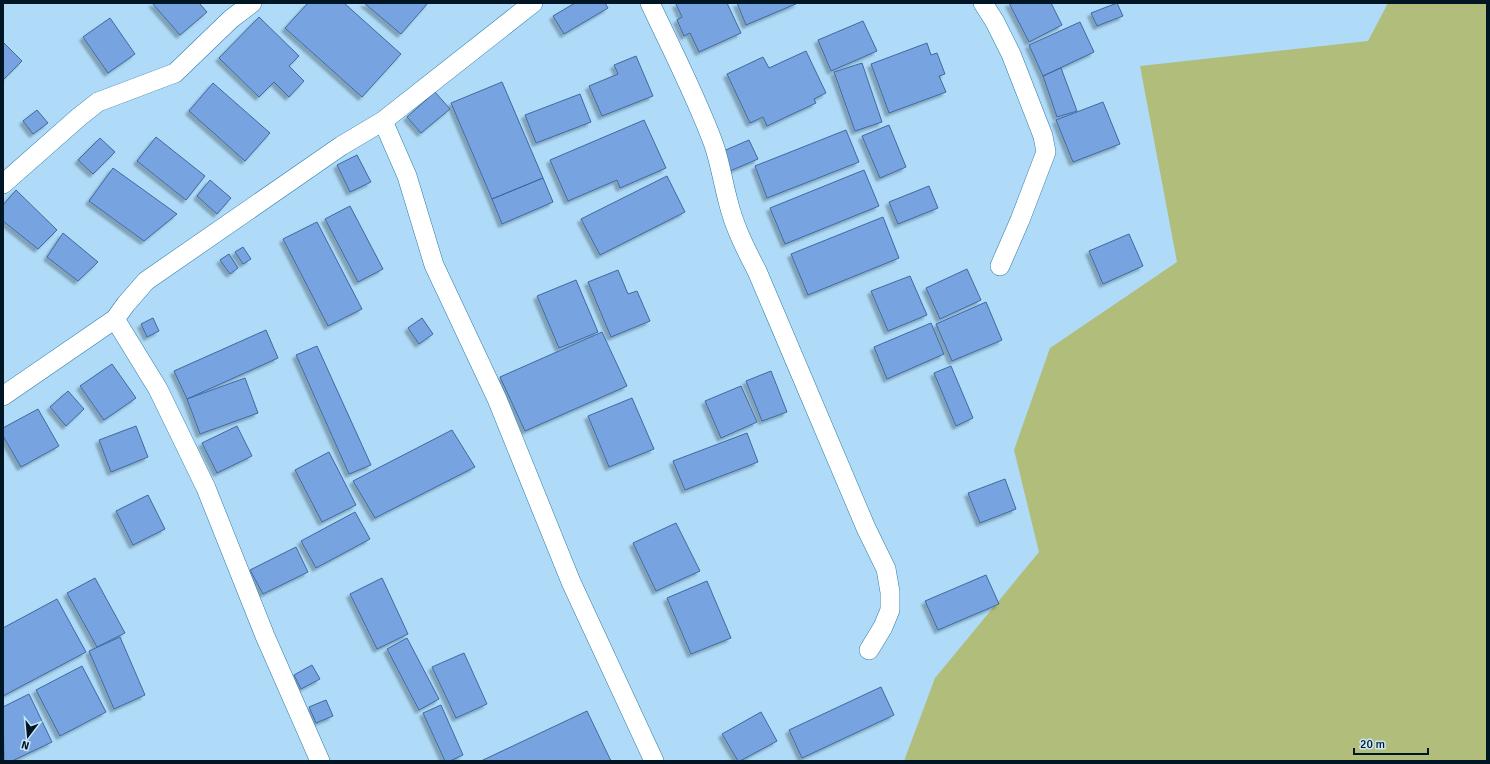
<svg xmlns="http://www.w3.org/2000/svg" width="1490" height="764" viewBox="0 0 1490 764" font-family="Signika,sans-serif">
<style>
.green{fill:#b1bd7a}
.building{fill:#77a3e0;stroke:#3f69a1;filter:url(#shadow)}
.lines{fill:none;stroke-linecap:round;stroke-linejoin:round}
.minor-casing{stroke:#2a7ba6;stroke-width:20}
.minor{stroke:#fff;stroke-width:19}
</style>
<defs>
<filter id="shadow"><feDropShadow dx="-3.5" dy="3.5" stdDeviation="1" flood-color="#0004"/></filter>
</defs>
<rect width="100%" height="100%" fill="#afdbf8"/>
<!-- green -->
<path class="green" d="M1388,3H1487V761H904L935,678L1039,552L1014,450L1050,348L1177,262L1140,66L1368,41Z"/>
<!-- building -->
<path class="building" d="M152,3H199L207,12L180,35Z
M308,3H344L401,54L362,97L285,28Z
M364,3H428L401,34Z
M575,3H605L608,8L564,34L553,16Z
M679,3H727L741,33L699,52L690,33L684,36L677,20L682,17L676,4Z
M737,3H798L746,25Z
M1009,3H1051L1062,25L1029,42Z
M1117,3L1123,16L1097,26L1091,13Z
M259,17L299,56L289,66L304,81L289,97L274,82L259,97L219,58Z
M110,18L135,54L108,73L83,37Z
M863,21L877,51L831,71L818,40Z
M1080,22L1094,52L1043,76L1029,45Z
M3,42L22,61L3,80Z
M927,43L931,55L937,53L945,74L939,76L946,92L889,113L871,64Z
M806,51L826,93L814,99L816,103L767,126L763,117L750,123L727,74L763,57L769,68Z
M636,56L653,96L602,116L589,86L618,74L614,65Z
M862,63L882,122L855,131L834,72Z
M1061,68L1077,111L1057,117L1043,76Z
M502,82L543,178L492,199L451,103Z
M213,83L270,133L245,161L189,111Z
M435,92L450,109L421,133L407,117Z
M580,94L591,122L536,143L525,115Z
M1103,102L1120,144L1073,162L1056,120Z
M37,110L48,123L33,134L23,121Z
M644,120L666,168L620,188L617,180L568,201L550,160Z
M889,125L906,167L880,178L862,136Z
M846,130L859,162L767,198L755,166Z
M156,137L205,176L186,200L137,161Z
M100,138L115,152L93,174L78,160Z
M749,140L758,159L730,171L721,152Z
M357,155L371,182L350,192L337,165Z
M113,168L177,214L144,241L89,201Z
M864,170L879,206L785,244L770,208Z
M667,176L685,212L600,255L581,219Z
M543,178L553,202L502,224L492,199Z
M210,180L231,198L217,214L197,196Z
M929,186L938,208L898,224L889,202Z
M16,190L57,230L38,249L3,221V205Z
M350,206L383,269L358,282L325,219Z
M883,217L899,258L808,295L791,254Z
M317,222L362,309L328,326L283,239Z
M63,233L98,262L78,281L47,257Z
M1129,234L1143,266L1103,284L1089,251Z
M243,247L251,259L243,264L235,252Z
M229,254L238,268L230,274L220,260Z
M967,269L981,300L940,319L926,288Z
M618,270L628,294L637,291L650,321L611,337L588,282Z
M910,276L927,315L888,331L871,291Z
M576,280L598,332L559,348L537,296Z
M986,302L1002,340L952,361L936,324Z
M153,318L159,331L147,337L141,324Z
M422,318L433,334L419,344L408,328Z
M931,323L944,354L887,379L874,347Z
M266,330L278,358L187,399L174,371Z
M602,332L627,386L525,431L500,377Z
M317,346L371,465L349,474L296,355Z
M112,364L136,398L104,420L80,386Z
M951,366L973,418L956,426L934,373Z
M771,371L787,412L762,421L746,381Z
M245,378L258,413L200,434L187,399Z
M741,386L757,422L721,438L705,401Z
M68,391L84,409L66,426L50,407Z
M632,398L654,449L609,467L588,416Z
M38,409L59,446L21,467L3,436V428Z
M136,426L148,457L111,472L99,440Z
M237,426L252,456L217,473L202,443Z
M452,430L475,467L375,518L353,481Z
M747,433L758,462L685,490L673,461Z
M329,452L356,505L322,522L295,470Z
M1005,479L1016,509L980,523L968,493Z
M148,495L165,529L133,545L116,511Z
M355,512L370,539L316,568L301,541Z
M676,523L700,571L656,591L633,543Z
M296,547L308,572L263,594L250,570Z
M986,575L999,604L938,630L925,601Z
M95,578L125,633L97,647L67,593Z
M382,578L408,634L377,649L350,594Z
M707,581L731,638L691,654L667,598Z
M57,599L86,652L3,696V628Z
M120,637L145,695L114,709L89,651Z
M407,638L439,699L419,710L387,649Z
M464,653L487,704L456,718L432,667Z
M312,665L320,679L301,689L294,675Z
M82,666L106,712L60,736L36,690Z
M881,687L894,715L802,758L789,730Z
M29,694L52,742L12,761H4L3,707Z
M326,700L333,716L316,723L309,707Z
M441,705L463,755L450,761H445L423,713Z
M587,711L611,761H481Z
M761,712L777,741L740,761H738L722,734Z"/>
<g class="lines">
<defs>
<path id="minor" d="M650,3C672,50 696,96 714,145C720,163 723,182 728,201C734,226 745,248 757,271L866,528L886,569L890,592V610L883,627L869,650
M983,3L995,22L1011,54L1043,136L1046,152L1020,220L1000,266
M383,121L407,176L434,265L497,399L571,582L654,761
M3,184L79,117L98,102L175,73L231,19L252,3
M115,319L158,389L206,488L265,636L320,761
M3,396L115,319L126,304L146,281L341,146L383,121L533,3"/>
</defs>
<!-- minor casing -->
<use href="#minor" class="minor-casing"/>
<!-- minor -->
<use href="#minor" class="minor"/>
</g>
<!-- border -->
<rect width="1490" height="764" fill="none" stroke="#001624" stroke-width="8"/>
<!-- north arrow -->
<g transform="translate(28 736) rotate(196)" stroke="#c9e6f9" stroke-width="3" paint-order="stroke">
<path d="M0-3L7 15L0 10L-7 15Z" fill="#001624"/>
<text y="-6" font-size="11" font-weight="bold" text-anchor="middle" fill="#001624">N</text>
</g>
<!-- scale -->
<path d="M1354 748v6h74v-6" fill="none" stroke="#001624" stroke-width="2"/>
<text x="1360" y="748" font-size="12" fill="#001624" stroke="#c9e6f9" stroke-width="3" paint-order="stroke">20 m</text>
</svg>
